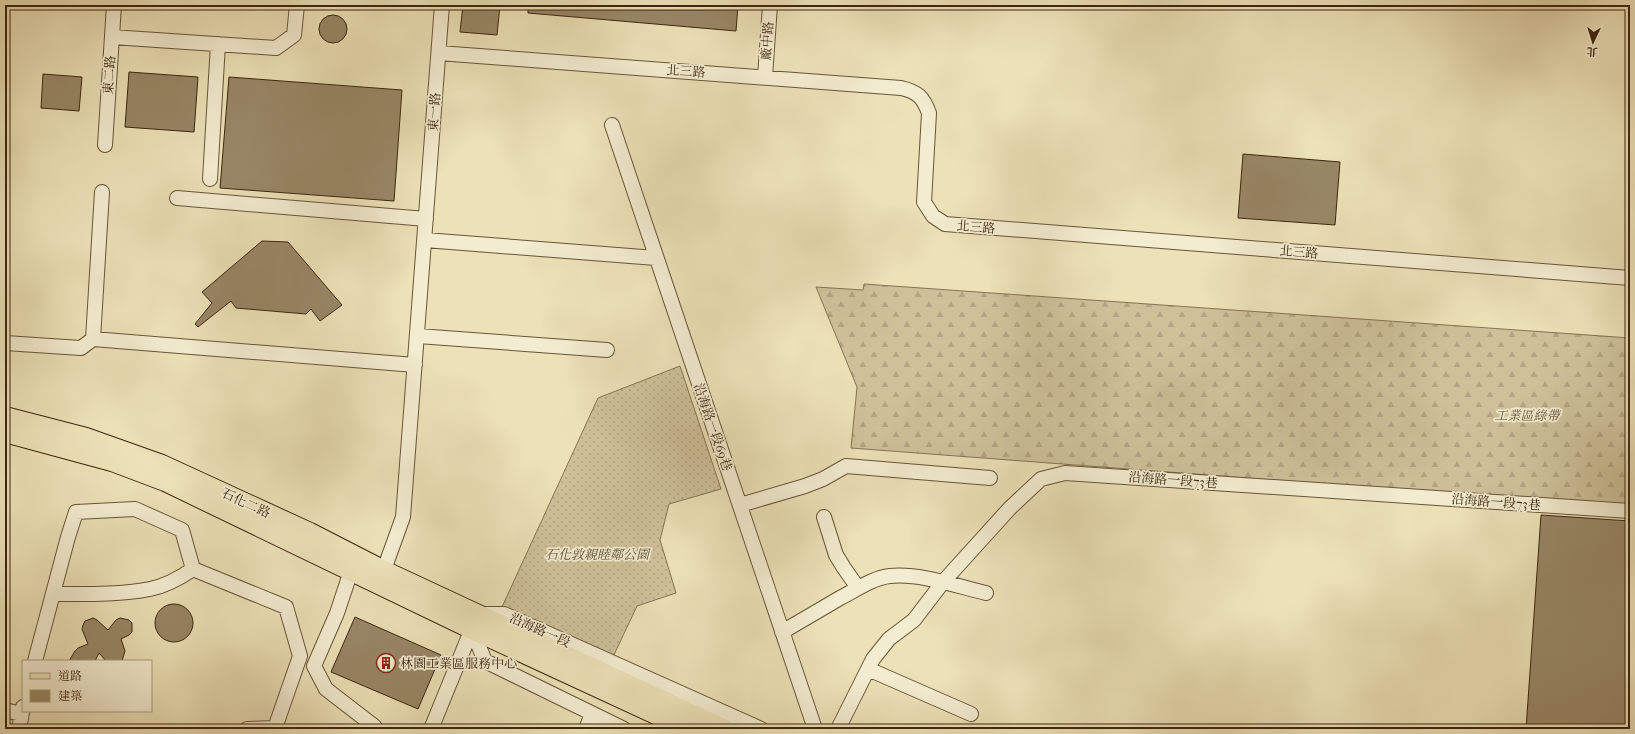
<svg xmlns="http://www.w3.org/2000/svg" width="1635" height="734" viewBox="0 0 1635 734" font-family="'IM FELL French Canon','Noto Serif TC',serif">
<style>
.grass{fill:url(#grass-dots);stroke:#857454}
.forest{fill:url(#forest-firs);stroke:#857454}
.building{fill:#988766;stroke:#3c260e}
.lines{fill:none;stroke-linecap:round;stroke-linejoin:round}
.minor-casing{stroke:#685538;stroke-width:16}
.major-casing{stroke:#3c260e;stroke-width:20}
.minor{stroke:#f3ecd0;stroke-width:14}
.major{stroke:#ece1b7;stroke-width:18}
.labels{text-anchor:middle;dominant-baseline:central;stroke-width:3.5;stroke-linejoin:round;paint-order:stroke}
.street-label{font-size:13px;fill:#3c260e;stroke:#f3ecd0}
.park-label{font-size:13px;font-style:italic;fill:#604d31;stroke:#f3ecd0}
.poi-label{font-size:13px;fill:#3c260e;stroke:#f3ecd0;text-anchor:start}
</style>
<defs>
<pattern id="grass-dots" width="8" height="8" patternUnits="userSpaceOnUse"><rect width="8" height="8" fill="#cec19a"/><path d="M2 2h.1M6 6h.1" fill="none" stroke="#b2a684" stroke-width="1.8" stroke-linecap="round"/></pattern>
<pattern id="forest-firs" width="22" height="20" patternUnits="userSpaceOnUse"><rect width="22" height="20" fill="#cec19a"/><path d="M5 1l3.5 6h-7zM16 11l3.5 6h-7z" fill="#b2a684"/></pattern>
</defs>
<rect width="100%" height="100%" fill="#ece1b7"/>
<filter id="stains"><feTurbulence type="fractalNoise" baseFrequency=".005" numOctaves="4"/><feColorMatrix values="0 0 0 0 .2 0 0 0 0 .09 0 0 0 0 .02 0 0 0 .5 -.17"/></filter>
<radialGradient id="worn" r=".72"><stop offset=".6" stop-color="#630" stop-opacity="0"/><stop offset="1" stop-color="#630" stop-opacity=".3"/></radialGradient>
<!-- grass -->
<path class="grass" d="M680,366L721,489L669,504L660,540L676,593L637,606L612,659L502,607L598,398Z"/>
<!-- forest -->
<path class="forest" d="M864,284L1630,338V507L851,448L857,387L816,287L863,290Z"/>
<!-- building -->
<path class="building" d="M463,5H500L497,35L460,32Z
M528,5H738L736,31L528,13Z
M319 29a14 14 0 1 1 28 0a14 14 0 1 1-28 0Z
M129,72L198,77L194,132L125,127Z
M43,74L82,77L79,111L41,108Z
M229,77L402,90L394,201L220,188Z
M1243,154L1340,162L1335,225L1238,218Z
M262,241L288,242L342,305L320,321L311,309L306,314L236,308L231,301L198,327L195,324L212,303L202,292Z
M1541,515L1630,521L1629,729H1526Z
M155 623a19 19 0 1 1 38 0a19 19 0 1 1-38 0Z
M355,617L441,655L418,709L331,672Z
M93,618L97,620L108,630L116,620L120,618L129,620L132,623V632L129,635L121,639L125,651L122,661H106L99,653L95,661H69L75,651L78,648L88,644L82,629L83,625L85,621Z"/>
<g class="lines">
<defs>
<path id="minor" d="M112,37L276,48L294,35L297,5
M439,53L901,88C918,92 923,97 929,113L924,202L933,216L945,224L1630,278
M765,77L770,5
M612,125L815,729
M105,145L114,5
M210,179L218,44
M177,198L426,219
M425,240L656,258
M418,336L607,350
M93,339L102,192
M5,343L81,348L93,339L415,365
M740,505L805,486L823,479L846,466L990,478
M824,517L836,555L844,568L858,588
M354,562L337,613L314,666L326,689L374,726L376,729
M193,569L286,607L300,656L275,728L247,729
M381,578L403,517L442,5
M472,630L485,661L624,729
M782,632C801,621 821,609 840,598C856,590 872,578 890,576C920,573 957,586 986,593
M35,661L68,537L76,512L135,509L182,530L193,569C180,578 165,586 150,589C119,595 85,594 53,594
M868,669L971,714
M5,710L21,714
M19,729L23,707
M431,729L478,614H504L761,729
M586,729L592,714
M838,729L873,659L889,639L914,620L943,582L1010,508L1041,479L1065,473L1630,511"/>
<path id="major" d="M5,416L86,437L162,464L310,532L384,570L725,729
M5,433L112,462L165,482L472,630L686,729"/>
</defs>
<!-- minor casing -->
<use href="#minor" class="minor-casing"/>
<!-- major casing -->
<use href="#major" class="major-casing"/>
<!-- minor -->
<use href="#minor" class="minor"/>
<!-- major -->
<use href="#major" class="major"/>
</g>
<!-- icons -->
<defs>
<symbol id="building-ring" viewBox="-11 -11 22 22"><circle r="9.5" fill="#f3ecd0" stroke="#8f2418" stroke-width="1.5"/><path d="M-4-6H4V6H1V3H-1V6H-4ZM-2.5-4.3h1.7v1.8h-1.7ZM.8-4.3h1.7v1.8H.8ZM-2.5-1h1.7V.8h-1.7ZM.8-1h1.7V.8H.8Z" fill="#8f2418"/></symbol>
</defs>
<g fill-rule="evenodd">
<use href="#building-ring" x="375" y="652" width="22" height="22"/>
</g>
<g class="labels">
<!-- street labels -->
<g class="street-label">
<text transform="translate(767 41) rotate(-86)">廠中路</text>
<text transform="translate(686 71) rotate(4)">北三路</text>
<text transform="translate(109 75) rotate(-86)">東二路</text>
<text transform="translate(434 112) rotate(-86)">東一路</text>
<text transform="translate(976 227) rotate(5)">北三路</text>
<text transform="translate(1299 252) rotate(5)">北三路</text>
<text transform="translate(713 427) rotate(71)">沿海路一段69巷</text>
<text transform="translate(1173 480) rotate(4)">沿海路一段73巷</text>
<text transform="translate(1496 502) rotate(4)">沿海路一段73巷</text>
<text transform="translate(246 503) rotate(25)">石化二路</text>
<text transform="translate(540 630) rotate(24)">沿海路一段</text>
</g>
<!-- park labels -->
<g class="park-label">
<text x="1527" y="415">工業區綠帶</text>
<text x="597" y="554">石化敦親睦鄰公園</text>
</g>
<!-- poi labels -->
<g class="poi-label">
<text x="400" y="663">林園工業區服務中心</text>
</g>
</g>
<!-- margin -->
<rect width="1635" height="734" fill="none" stroke="#ece1b7" stroke-width="20"/>
<rect x="6" y="6" width="1623" height="722" fill="none" stroke="#3c260e" stroke-width="2"/>
<rect x="10" y="10" width="1615" height="714" fill="none" stroke="#3c260e"/>
<!-- legend -->
<rect x="22" y="660" width="130" height="52" fill="#f3ecd0" stroke="#aa9d82"/>
<rect x="30" y="673" width="20" height="6" fill="#ece1b7" stroke="#aa9d82"/>
<text x="58" y="680" font-size="12" fill="#3c260e">道路</text>
<rect x="30" y="690" width="20" height="12" fill="#988766" stroke="#aa9d82"/>
<text x="58" y="700" font-size="12" fill="#3c260e">建築</text>
<!-- north arrow -->
<g transform="translate(1593 42) rotate(184)" stroke="#f3ecd0" stroke-width="3" paint-order="stroke">
<path d="M0-3L7 15L0 10L-7 15Z" fill="#3c260e"/>
<text y="-6" font-size="11" font-weight="bold" text-anchor="middle" fill="#3c260e">北</text>
</g>
<rect width="100%" height="100%" filter="url(#stains)"/>
<rect width="100%" height="100%" fill="url(#worn)"/>
</svg>
